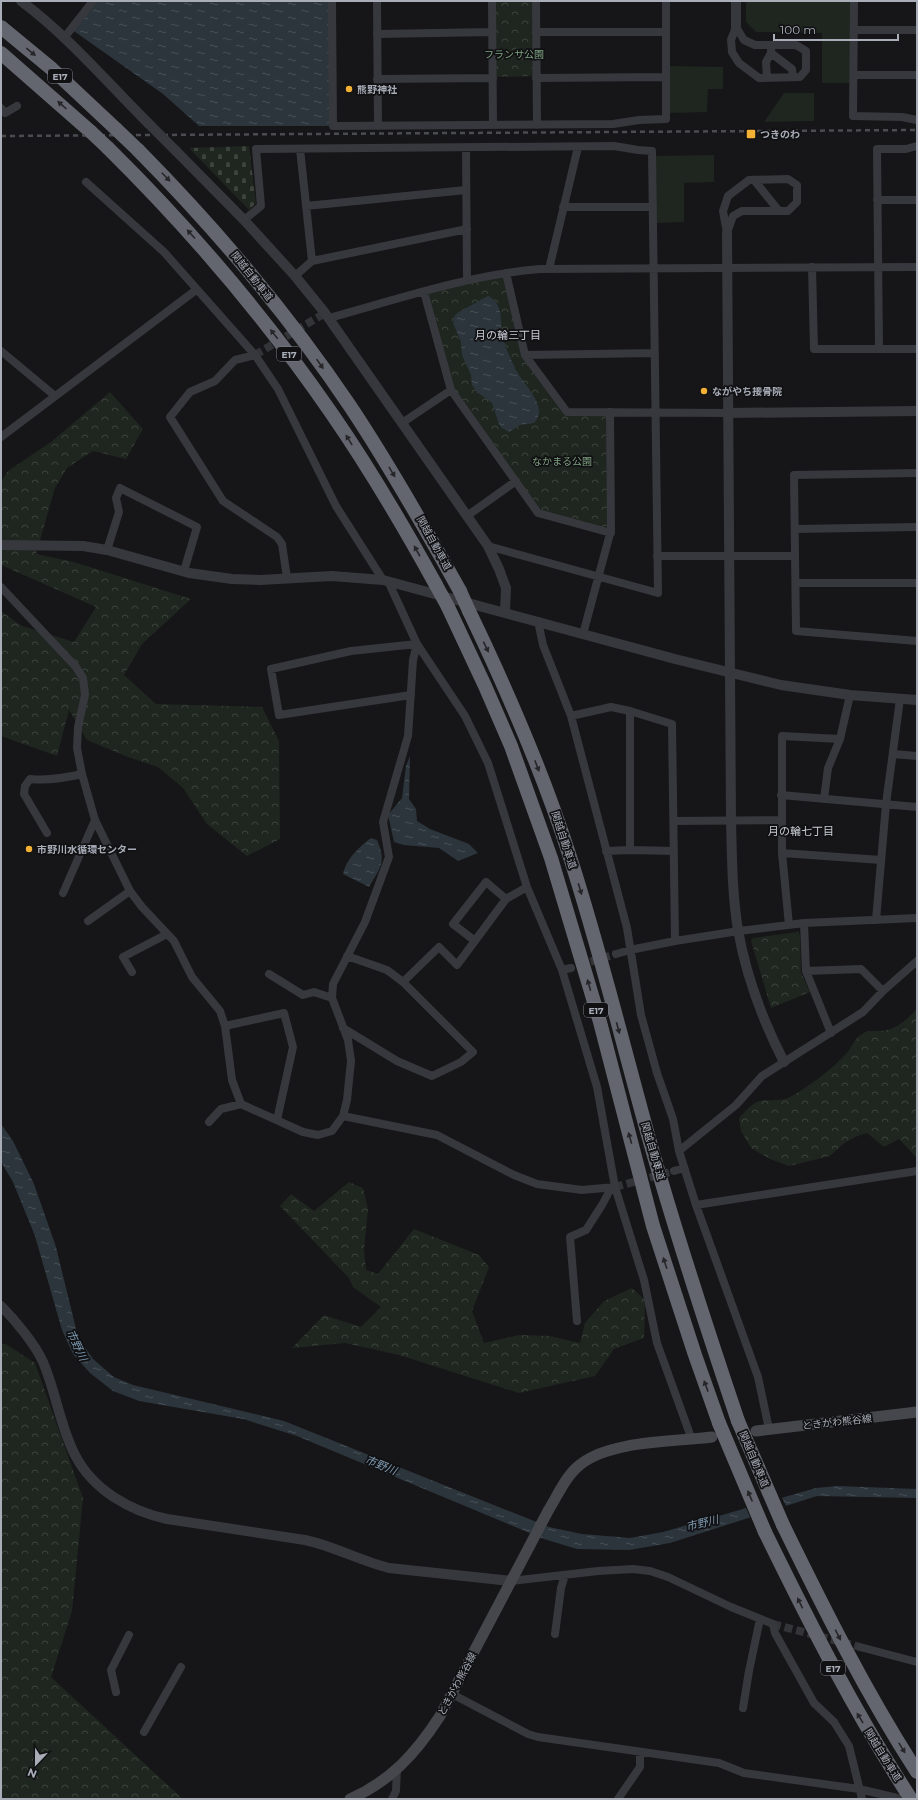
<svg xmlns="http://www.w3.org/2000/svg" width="918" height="1800" viewBox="0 0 918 1800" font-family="Montserrat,'Noto Sans JP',sans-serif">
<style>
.grass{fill:#1e261f}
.forest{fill:url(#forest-crowns)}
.cemetery{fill:url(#cemetery-stones)}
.water{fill:url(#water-ripples)}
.pier{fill:#161618}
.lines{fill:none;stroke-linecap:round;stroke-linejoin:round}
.minor-tunnel{stroke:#333438;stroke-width:8;stroke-dasharray:8 4;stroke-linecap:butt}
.minor{stroke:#37383d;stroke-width:8}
.tertiary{stroke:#37383d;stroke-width:10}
.secondary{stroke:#45474d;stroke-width:11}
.motorway{stroke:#63666e;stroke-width:14}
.rail{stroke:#4a4c52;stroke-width:2.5;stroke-dasharray:5 4;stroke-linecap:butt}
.tertiary-bridge{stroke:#37383d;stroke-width:10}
.motorway-bridge{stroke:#63666e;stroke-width:14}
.oneway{fill:#26262a}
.poi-dot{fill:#f2b134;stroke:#111113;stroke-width:1.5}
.labels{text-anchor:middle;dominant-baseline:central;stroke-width:3.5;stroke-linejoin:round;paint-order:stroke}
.shield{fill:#111113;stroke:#7b7e86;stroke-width:1}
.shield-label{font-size:9px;font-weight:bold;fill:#a8adb8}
.park-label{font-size:10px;fill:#7fa381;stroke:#111113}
.poi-label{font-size:10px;font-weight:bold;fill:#a8adb8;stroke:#111113;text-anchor:start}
.street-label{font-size:10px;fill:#a8adb8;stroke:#111113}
.neighbourhood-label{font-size:11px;fill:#c9ccd4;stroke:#111113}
.water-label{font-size:11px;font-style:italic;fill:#7f9bb3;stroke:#111113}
</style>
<defs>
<pattern id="forest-crowns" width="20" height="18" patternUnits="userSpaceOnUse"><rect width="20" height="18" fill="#1e261f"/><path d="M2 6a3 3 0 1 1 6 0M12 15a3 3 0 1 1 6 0" fill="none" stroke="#3c433d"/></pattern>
<pattern id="cemetery-stones" width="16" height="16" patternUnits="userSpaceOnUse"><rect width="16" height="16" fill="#1e261f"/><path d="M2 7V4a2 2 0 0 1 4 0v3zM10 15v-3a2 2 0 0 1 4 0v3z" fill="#3c433d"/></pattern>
<pattern id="water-ripples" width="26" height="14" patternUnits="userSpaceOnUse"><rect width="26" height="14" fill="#2c353c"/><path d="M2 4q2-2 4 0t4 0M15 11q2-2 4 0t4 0" fill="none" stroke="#485056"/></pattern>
</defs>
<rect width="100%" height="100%" fill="#161618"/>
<!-- grass -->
<path class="grass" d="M746,1H850V83H822V33L756,32L746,22Z
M669,66L723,67V89H708L707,112L670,113Z
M784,93H814V121L764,122Z
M714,155V182L684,183V222L656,223V156Z"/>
<!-- forest -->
<path class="forest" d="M492,1H536V76L492,77Z
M506,273L525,355L567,412H610L611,530L538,513L451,390L424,292Z
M110,392L143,429L126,459L93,451L67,468L55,488L36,554L74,562L191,599L142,644L124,675L156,704L262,707L279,741L280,839L247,856L207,824L183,788L158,767L128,757L87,740L69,710L57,756L1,736V611L22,626L74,642L96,607L1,565V482L8,471L51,442Z
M798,932L800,935L801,973L810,992L771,1008L751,941L753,938Z
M917,1009V1158L899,1139L884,1147L867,1133L855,1137L844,1143L830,1156L789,1166L770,1159L751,1148L741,1131L739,1118C744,1113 753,1102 760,1101C770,1099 781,1102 790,1097C809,1087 833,1068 848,1052C851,1047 854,1041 858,1037C870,1027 876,1033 887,1030C899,1028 909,1017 917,1009Z
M349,1182L363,1188L368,1209L364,1249L366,1270L378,1274L414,1229L479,1255L489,1267L472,1311L484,1343L519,1335L550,1336L580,1343L585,1323L604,1301L632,1288L645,1300L644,1338L614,1349L595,1376L519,1393L399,1355L345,1343L292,1348L324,1315L361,1327L381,1307L353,1287L349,1278L280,1206L291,1194L314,1211Z
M1,1344H6L35,1363L83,1498L72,1611L51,1677L183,1799H1Z"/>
<!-- cemetery -->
<path class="cemetery" d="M249,146L256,203L249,210L189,148Z"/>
<!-- water -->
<path class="water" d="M93,1H332L333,126H199L163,94L71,29Z
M488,296C505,304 499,322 503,337C505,347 510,357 514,366C520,382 551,406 534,423L520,425L509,432L502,428L499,424L492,403L477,392L472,385L471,375L462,355L461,342L453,323L455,315L459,312Z
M410,756L409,799L416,809L417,821L430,829L469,844L478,853L458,861L439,848L404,845L394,842L388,815L402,798L406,766Z
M371,838L377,840C387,862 380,868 369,887L343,874C346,859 359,847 371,838Z
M1,1124L13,1141L34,1184L56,1247L78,1337L93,1359L114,1377L133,1385L284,1421L549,1527L582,1534L630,1538L663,1532L816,1488L837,1486L917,1489V1498L817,1496L670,1543L629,1550L577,1549L544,1539L297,1436L243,1419L139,1401L113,1391L90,1373L73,1354L62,1330L35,1236L13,1182L1,1162Z"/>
<!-- pier -->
<path class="pier" d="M781,1496L787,1508L751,1519L745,1506Z"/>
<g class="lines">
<!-- minor-tunnel -->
<path class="minor-tunnel" d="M255,355L325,313
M579,965L616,954
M615,1187L674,1171
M773,1624L860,1647
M893,1797L903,1799"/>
<!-- minor -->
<path class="minor" d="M332,1L333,126L613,124L639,120L666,119V1
M377,1L378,126
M492,1L493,125
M536,1L537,125
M854,1L853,116L902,117L917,120
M736,27L744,40L755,45H796L806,51V70L800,77L759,78L739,63L732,52L731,40Z
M854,30H917
M536,32H666
M377,34L492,32
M64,38L93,1
M771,45V53L792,69L793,77
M854,75H917
M536,78L666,77
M767,78L766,62L771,53
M377,79L493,78
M1,108L5,113L17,106
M466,148L467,280
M788,179L797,185V202L788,211H742L733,216L727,233L723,211L728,196L749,180Z
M754,180L779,211
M86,182L164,252L255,355L278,389L336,506L383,580
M877,200H917
M306,206L466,190
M563,207H653
M244,220L261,206L256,149L614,146L638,150L652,151L658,593L488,546
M312,261L467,229
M812,267L814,349H917
M549,269L578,147
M506,273L525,355L567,412L728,413
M295,276L312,261L300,149
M424,292L451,390L538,513L611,533
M329,318C398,299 468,275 540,269L917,267
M879,349L877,149H906L917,146
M1,351L55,396
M255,355L235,360L215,381L190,392L170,417L223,501L277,537L282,544L287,578
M525,355L655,353
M402,423L451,390
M1,437L196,290
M917,473L794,475L796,631L917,641
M467,516L516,481
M795,529L917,527
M107,550L119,512L116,498L120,488L197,527L184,571
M657,556H795
M388,581L417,644L465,716L488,763L527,887L562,970L597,1087L615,1187L644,1280L657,1343L692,1440
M796,583H917
M1,587L76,667L83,678L85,695L78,727L77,748L82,774L95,820L130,891L142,907L174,941L192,977L220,1011L225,1026L232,1080L241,1104
M538,621L543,645L571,716L627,928L641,1015L657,1073L673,1119L679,1151L696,1205L758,1377L769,1429
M583,634L611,530L610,412
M411,695L279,715L271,669L351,651L417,644
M571,716L611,707L630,711L672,724L675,941
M893,754L917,756
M781,795L917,807
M824,799L828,768L840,739L850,695
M674,821L781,820
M47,833L24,794L25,786L30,779C48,781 65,778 82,774
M630,850V711
M606,851L630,850L674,851
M782,853L881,860
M63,893L95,820
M876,920L886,804L900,699
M88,921L130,891
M804,923L806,971L831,1033
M789,925L782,853V736L840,739
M475,941L453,924L486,882L506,899
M616,954L630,950L675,941L739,931L804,923L917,918
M562,970L571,968
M806,971L861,969L883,991
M132,972L123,957L167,934
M269,974L303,995L314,992L332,998
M403,982L439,947L457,965L506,899L527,887
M225,1026L284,1013L293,1047L277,1120
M343,1028L397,1061L432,1076L461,1062L473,1052L403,982L387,970L347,956
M343,1116L437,1135L514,1175L537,1184L582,1190L615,1187
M209,1122L221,1109L241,1104L303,1132L318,1135L332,1131L343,1116L347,1100L351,1061L348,1040L332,998L333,984L365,922L389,857L383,822L408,736L413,660L417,644
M679,1151L736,1105L762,1076L863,1012L883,991L917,961
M674,1171L684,1168
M696,1205L917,1171
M577,1321L570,1237L586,1230L602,1205L611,1188
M511,1581L598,1571L633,1569L650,1571L668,1577L731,1607L773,1624L775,1633L814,1703L834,1722L849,1746L862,1799
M555,1634L561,1588L565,1575
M860,1647L917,1662
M116,1692L111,1670L129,1635
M452,1694L528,1734L538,1737L719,1763L744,1773L859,1789L893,1797
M743,1708L749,1671L760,1619
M144,1732L181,1667
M392,1799L396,1791L397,1769
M618,1799L640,1767V1752"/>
<!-- tertiary -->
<path class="tertiary" d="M21,1C68,36 107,82 148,123
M736,1V27
M176,151L244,220L295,276L325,313L488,546L499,569L506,588L505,612
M727,233L731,820C732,857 732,893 738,930C746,975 763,1021 784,1062
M728,413L917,411
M1,545L83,546L107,550L189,573L232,579L260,580L332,576L383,580L675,659L781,685L850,695L917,700
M1,1306C15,1320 35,1344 43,1362C56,1392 60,1426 75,1455C93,1490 130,1511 167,1519L305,1540C334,1546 360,1561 389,1568L511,1581"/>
<!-- secondary -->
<path class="secondary" d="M756,1431L917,1412
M350,1799C391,1781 416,1753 440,1716L548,1511C558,1495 566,1475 581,1464C612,1440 675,1442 712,1437"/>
<!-- motorway -->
<path class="motorway" d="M1,27L52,69L116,129
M1,53L91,132
M108,148C191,230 266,318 332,414C370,469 404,527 436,585
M138,150C216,229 288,314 350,406C390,466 425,528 460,591
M448,607L485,686L511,746L551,858L600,1022L653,1226L695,1355L719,1423
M469,611C507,690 542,770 569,854C599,946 622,1041 648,1135C675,1231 706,1326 738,1421
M783,1525C824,1609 866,1693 917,1772
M765,1532C810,1624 855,1713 911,1799"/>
<!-- rail -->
<path class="rail" d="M1,136L917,130"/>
<!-- tertiary-bridge -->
<path class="tertiary-bridge" d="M148,123L176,151"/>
<!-- motorway-bridge -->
<path class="motorway-bridge" d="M116,129L138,150
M91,132L108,148
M436,585L448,607
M460,591L469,611
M738,1421L783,1525
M719,1423L765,1532"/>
</g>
<!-- one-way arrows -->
<defs><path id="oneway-solid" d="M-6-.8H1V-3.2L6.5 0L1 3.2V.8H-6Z"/></defs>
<g class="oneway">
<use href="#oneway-solid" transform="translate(31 52) rotate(39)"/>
<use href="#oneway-solid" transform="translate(62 105) rotate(-138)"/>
<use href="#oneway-solid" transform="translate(166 177) rotate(46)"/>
<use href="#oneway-solid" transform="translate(191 234) rotate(-132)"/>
<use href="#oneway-solid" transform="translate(274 334) rotate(-128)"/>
<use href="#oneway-solid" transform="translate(320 364) rotate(55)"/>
<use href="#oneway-solid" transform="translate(349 440) rotate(-122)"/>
<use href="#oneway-solid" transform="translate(392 472) rotate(59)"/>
<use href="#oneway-solid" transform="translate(417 551) rotate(-119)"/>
<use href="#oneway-solid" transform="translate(486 647) rotate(64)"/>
<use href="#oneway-solid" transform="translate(537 766) rotate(69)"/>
<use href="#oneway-solid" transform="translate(580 889) rotate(73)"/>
<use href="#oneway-solid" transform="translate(589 985) rotate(-106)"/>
<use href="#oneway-solid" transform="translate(618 1028) rotate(75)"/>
<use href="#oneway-solid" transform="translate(630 1138) rotate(-105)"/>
<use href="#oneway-solid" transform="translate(665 1263) rotate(-108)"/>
<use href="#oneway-solid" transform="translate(706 1386) rotate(-110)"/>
<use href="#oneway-solid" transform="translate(750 1496) rotate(-113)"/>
<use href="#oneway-solid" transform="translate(800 1603) rotate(-116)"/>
<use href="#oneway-solid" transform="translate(838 1635) rotate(63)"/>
<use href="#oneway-solid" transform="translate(860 1718) rotate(-121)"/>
<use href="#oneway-solid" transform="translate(902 1748) rotate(58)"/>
</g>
<!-- markers -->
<g class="poi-dot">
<circle cx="349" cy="89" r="4"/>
<rect x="746" y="129" width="10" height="10" rx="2"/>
<circle cx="704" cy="391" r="4"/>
<circle cx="29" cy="849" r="4"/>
</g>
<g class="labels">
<!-- shield labels -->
<g class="shield">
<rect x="48" y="69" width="24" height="14" rx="3"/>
<rect x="277" y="347" width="24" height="14" rx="3"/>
<rect x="584" y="1003" width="24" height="14" rx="3"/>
<rect x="821" y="1661" width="24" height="14" rx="3"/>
</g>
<g class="shield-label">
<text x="60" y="76">E17</text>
<text x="289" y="354">E17</text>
<text x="596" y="1010">E17</text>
<text x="833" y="1668">E17</text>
</g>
<!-- park labels -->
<g class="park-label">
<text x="514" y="54">フランサ公園</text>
<text x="562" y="461">なかまる公園</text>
</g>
<!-- poi labels -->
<g class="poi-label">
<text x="357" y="89">熊野神社</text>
<text x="760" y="134">つきのわ</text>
<text x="712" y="391">ながやち接骨院</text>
<text x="37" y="849">市野川水循環センター</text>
</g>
<!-- street labels -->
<g class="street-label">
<text transform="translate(252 276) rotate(51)">関越自動車道</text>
<text transform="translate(434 543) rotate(61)">関越自動車道</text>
<text transform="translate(564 840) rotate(72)">関越自動車道</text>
<text transform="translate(653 1151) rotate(74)">関越自動車道</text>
<text transform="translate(837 1422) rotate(-6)">ときがわ熊谷線</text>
<text transform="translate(754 1459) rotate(67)">関越自動車道</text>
<text transform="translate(457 1684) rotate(-62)">ときがわ熊谷線</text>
<text transform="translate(883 1755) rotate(58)">関越自動車道</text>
</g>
<!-- neighbourhood labels -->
<g class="neighbourhood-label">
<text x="508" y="335">月の輪三丁目</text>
<text x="801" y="831">月の輪七丁目</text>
</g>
<!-- water labels -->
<g class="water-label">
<text transform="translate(77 1345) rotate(65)">市野川</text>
<text transform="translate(381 1465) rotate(22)">市野川</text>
<text transform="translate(702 1523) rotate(-14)">市野川</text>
</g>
</g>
<!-- border -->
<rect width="918" height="1800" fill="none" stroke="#a8adb8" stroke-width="4"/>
<!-- north arrow -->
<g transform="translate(36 1764) rotate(202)" stroke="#111113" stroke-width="3" paint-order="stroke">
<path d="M0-3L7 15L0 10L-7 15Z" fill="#a8adb8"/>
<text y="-6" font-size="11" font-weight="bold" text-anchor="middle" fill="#a8adb8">N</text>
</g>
<!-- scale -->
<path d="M774 34v6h124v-6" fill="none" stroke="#a8adb8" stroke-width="2"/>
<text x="780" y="34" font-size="12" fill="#a8adb8" stroke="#111113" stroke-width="3" paint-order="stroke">100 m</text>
</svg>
